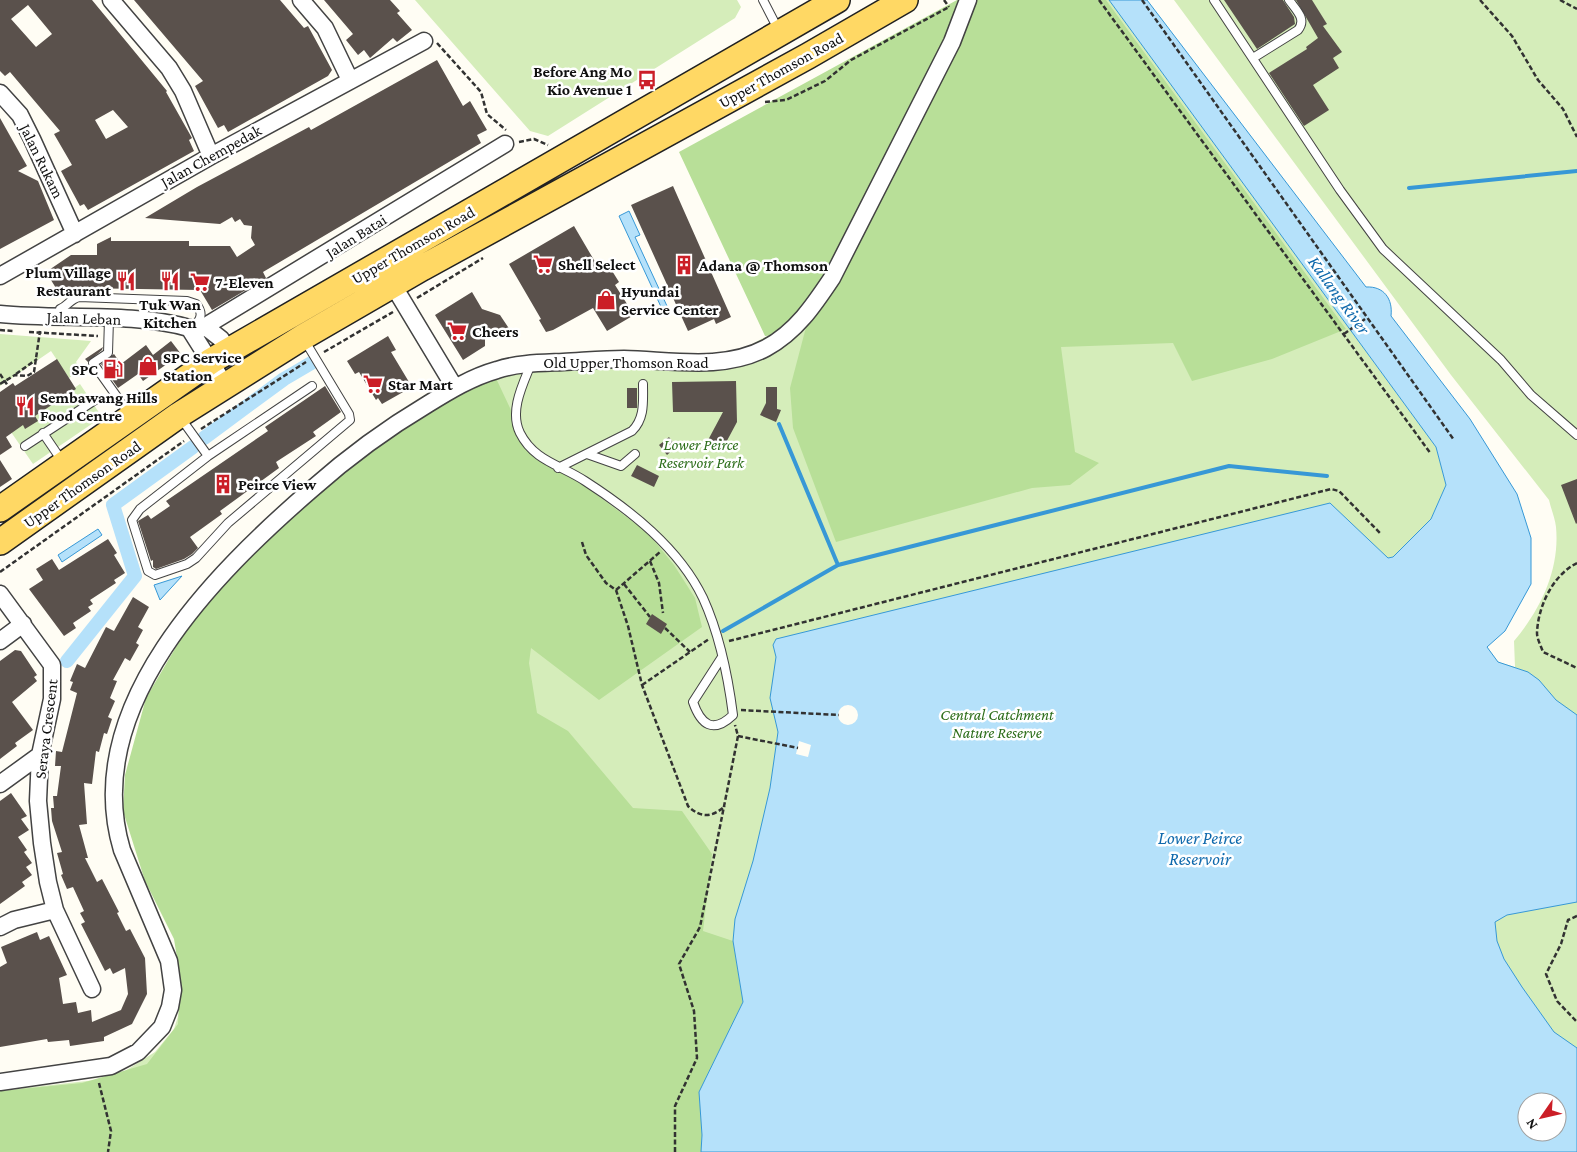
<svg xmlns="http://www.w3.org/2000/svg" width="1577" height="1152" viewBox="0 0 1577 1152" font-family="'Crimson Pro',serif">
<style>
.green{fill:#d5edba;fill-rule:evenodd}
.forest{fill:#b8df98}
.water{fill:#b5e1fa;stroke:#3798d6;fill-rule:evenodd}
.pier{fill:#fffdf4}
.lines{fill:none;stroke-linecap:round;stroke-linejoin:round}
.stream{stroke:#3798d6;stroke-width:4}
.canal{stroke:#b5e1fa;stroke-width:14}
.building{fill:#5a514c;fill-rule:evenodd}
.lane-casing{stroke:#434343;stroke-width:10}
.street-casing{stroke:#434343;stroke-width:19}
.primary-casing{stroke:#212121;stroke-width:28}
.path{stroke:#323232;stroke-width:2.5;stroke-dasharray:5 2.5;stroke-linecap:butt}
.lane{stroke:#fff;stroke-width:8}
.street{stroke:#fff;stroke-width:16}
.primary{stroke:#ffd864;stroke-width:25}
.labels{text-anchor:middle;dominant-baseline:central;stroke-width:5;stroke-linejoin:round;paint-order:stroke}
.street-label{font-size:16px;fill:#101010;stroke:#fff}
.poi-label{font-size:16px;font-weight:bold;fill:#101010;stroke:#fff;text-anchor:start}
.park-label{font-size:16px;font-style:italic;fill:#2d6e1b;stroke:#fff}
.water-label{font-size:18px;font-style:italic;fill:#0f69ac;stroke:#fff}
</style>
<rect width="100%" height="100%" fill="#fffdf4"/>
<!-- green -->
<path class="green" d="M415,0H737L741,7L735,18L548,136L530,131Z
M997,0H1109L1436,447L1446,485L1431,519L1393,557L1487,647L1498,662L1515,667L1514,641C1541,609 1560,569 1556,527C1555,518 1551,509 1549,500L1451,375L1174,0H1577V1152H0V1093L24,1088L114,1078L155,1052L174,1029L351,465L433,408L494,374L714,358L745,348L765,337L786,334L811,310L804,337ZM1527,1102H1557V1132H1527Z
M0,334L91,341L76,362L81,370L69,378L51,351L0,386Z
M80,384L102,417L33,464L11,432Z"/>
<!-- forest -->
<path class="forest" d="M957,0H1106L1346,329L1272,359L1192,381L1173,343L1061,347L1075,452L1099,463L1070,485L1032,488L836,542L793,428L790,388L810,312L786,334L765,336L679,152Z
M494,374L526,442L648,533L674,565L695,598L702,627L599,700L531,648L529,663L537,713L568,731L633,808L682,811L712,854L703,931L733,941L743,1002L699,1092L702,1135L701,1152H0V1091L82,1083L147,1064L178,1024L180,977L174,939L145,881L123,811L125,775L146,698L200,606L314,494L434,406Z"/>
<!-- water -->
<path class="water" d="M1109,0H1147L1366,287C1384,286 1393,299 1391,316L1470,419L1517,494L1531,538V584L1505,631L1487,647L1498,662L1528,672L1539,680L1556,700L1577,715V902L1507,915L1495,922L1497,941L1504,959L1522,987L1554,1032L1577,1048V1152H701L702,1135L699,1092L743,1002L733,941L735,919L753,861L770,788L778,732L770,698L776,657L773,645L776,639L1330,503L1388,558L1393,557L1431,519L1446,485L1436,447ZM1527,1102H1557V1132H1527Z
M629,211L640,235L635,237L667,306L662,309L619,216Z
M98,529L102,535L62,562L58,555Z
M182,576L160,600L154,585Z"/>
<!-- pier -->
<path class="pier" d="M838 715a10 10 0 1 1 20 0a10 10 0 1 1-20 0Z
M799,741L811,745L808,757L796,754Z"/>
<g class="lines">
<!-- stream -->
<path class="stream" d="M1409,188L1577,171
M779,424L838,565L1229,466L1327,476
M723,631L838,565"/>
<!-- canal -->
<path class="canal" d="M204,438L284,379L313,362
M67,661L135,576L113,505L193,447"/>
</g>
<!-- building -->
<path class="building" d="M0,0H92L167,91L166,92L192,138L189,140L194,151L88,210L84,204L80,206L61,171L72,165L54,134L60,131L10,72L5,76L0,71ZM28,5L52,34L36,47L11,19ZM113,110L128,127L106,139L95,120Z
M134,0H280L304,28L308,26L332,70L328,76L228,132L224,125L218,128L195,86L203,81Z
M324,0H390L400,11L397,13L412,30L397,42L393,38L370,58L364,50L358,55L346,40L353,34Z
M1224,0H1283L1294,17L1295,24L1257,49Z
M1296,0H1312L1327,24L1323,26L1342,52L1333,58L1339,68L1313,85L1329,110L1304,126L1269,73L1307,49L1306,47L1318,38Z
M437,60L463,106L470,101L487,130L477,135L481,143L263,272L266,278L212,310L200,290L78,288L65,296L62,291L59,293L46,272L71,255H97V244L111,237V241H189V246H230L237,257L255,245L251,238L252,226L244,225L240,219L235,222L232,217L220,224L145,218L197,187L309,127L311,130Z
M0,118L27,166L18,171L38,181L54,220L0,249Z
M673,186L731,317L716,324L714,319L688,331L631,205Z
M574,226L601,272L609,266L619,282L615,285L634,315L607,331L593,308L553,330L546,332L539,320L541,319L509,264Z
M472,292L482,309L500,315L510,330L497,339L485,335V346L463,360L435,315Z
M388,336L396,350L391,352L412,387L382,404L378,398L376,400L359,372L355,374L347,361Z
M171,341L181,354L143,381L138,374L118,388L101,364L114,354L121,364L146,345L153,355Z
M103,347L102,350L88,362L85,359Z
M57,359L76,389L35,416L38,421L25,429L23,425L6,437L12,447L0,455V392L13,383L15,386Z
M736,381L737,422L722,450L707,442L723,412H673L672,382Z
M325,386L341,412L313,432L316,436L276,462L279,468L220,511L222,514L190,537L198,548L192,554L184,559L156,569L153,567V560L151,561L138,521L148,515L151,519L170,506L166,501L268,431L265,427Z
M766,387H777V409L781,410L776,422L760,415L766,403Z
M627,388H637V408H627Z
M669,437L676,447L667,455L659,445Z
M0,460L12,479L0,487Z
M637,465L659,476L654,487L631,476Z
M1577,479V523L1576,524L1561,485Z
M108,539L117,553L114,555L125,573L114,580L116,583L90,600L93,604L88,607L91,611L73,623L76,628L64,636L29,589L43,580L36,569L52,559L59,570Z
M133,597L149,607L138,627L143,630L136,643L139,645L130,661L125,658L113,680L117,681L110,698L115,701L108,717L112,719L107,734L104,733L99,752L96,751L92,784L84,783L87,824L79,825L88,858H85L97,882L102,879L119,912L117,913L126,931L130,929L145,958L147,994L132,1024L104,1037V1041L70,1046L69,1040L48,1042L47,1039L0,1047V967L7,963L1,947L37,932L40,940L49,936L67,975L59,978L63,1004L76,1002L78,1013L91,1010L92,1022L121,1010L128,994L125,968L113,974L110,968L105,971L81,924L85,922L80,913L84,911L73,887L67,889L61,875L63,874L57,853L62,852L52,821L51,808H54L53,796H57L61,766H55L56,751L62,752L77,693L70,690L73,682L70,681L77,664L85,668L106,627L114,631Z
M652,614L667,624L661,634L646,624Z
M15,650L21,651L37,675L34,677L37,681L12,702L33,730L15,743L17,746L0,759V661Z
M11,793L27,816L21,819L29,830L18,837L27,850L24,852L32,863L26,867L32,875L22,882L25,886L0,904V801Z"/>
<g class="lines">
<defs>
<path id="lane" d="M763,0L779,31
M1214,0L1340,190L1383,249L1501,360L1531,395L1577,435
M1253,58L1298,30C1307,19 1296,10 1289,0
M60,317V309C68,306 70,299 79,297L187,301L196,304C203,312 202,320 193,326
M109,319L108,353L93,363L130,415
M305,341L349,414L350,420L228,523L196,558L187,564L155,575L148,571L132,520L140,509L208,456L312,386
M531,364C523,384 509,411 520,433C534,461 561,465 585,481C630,510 679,548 703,598C719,633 728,676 733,715C713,734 701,725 693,702L722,657
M180,417L208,456
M43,433L62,461
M25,446L95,400
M587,454L621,466L635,454
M558,468L632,431C645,418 643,402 643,384"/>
<path id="street" d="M111,0L169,68L183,91L211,156
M301,0L325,28L350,80
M0,93L20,115L32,139L75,234
M0,276L211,156L424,41
M393,285L455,388
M0,314C60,320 133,312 189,328L225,385
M207,328L221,339L228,351
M194,333L505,144
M0,594L52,665V699L40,755L38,801L42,843L48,882L55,910L92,989
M0,641L23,624
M0,784L40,755
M0,927L14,920L55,910
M0,1082L111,1066L138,1052L162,1027L170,1007L173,990L169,961L122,850C79,707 215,573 312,489C348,457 386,429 428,404C449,391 472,377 497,370C518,363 541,363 563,362C583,361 604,359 624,359C671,360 723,371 766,348C796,332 814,305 832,278L952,42L968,0"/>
<path id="primary" d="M0,509L211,361L837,0
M0,542L179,415L303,337L422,268L808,56L905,0"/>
</defs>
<!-- lane casing -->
<use href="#lane" class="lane-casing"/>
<!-- street casing -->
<use href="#street" class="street-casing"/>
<!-- primary casing -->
<use href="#primary" class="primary-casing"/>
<!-- path -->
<path class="path" d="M944,0L949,7
M1099,0L1431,454
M1142,0L1454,440
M1480,0L1512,36L1538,80L1563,109L1577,137
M1560,0L1577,9
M437,43L481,92L487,114L506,130
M765,102L786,100L825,81L851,60L949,7
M519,142L534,139L548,145
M417,298L483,258
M0,330L13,331
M29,332L98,336
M1344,334L1365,319
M324,352L393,312
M0,374L8,386
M16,374L37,359
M0,384L15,375L27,376L34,372L40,331
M201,429L306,362
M582,542L586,555L606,583L616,590L628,626L642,685L688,806C700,818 712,818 725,806
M650,561L659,583L663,613
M1577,563C1553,575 1538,606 1537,633C1537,639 1541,646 1543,652L1577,668
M0,572L184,441
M624,584L650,617
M616,590L660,552
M665,628L690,652
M729,641L1331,489L1339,491L1380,533
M642,685L709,639
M741,710L839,715
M738,736L798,748
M1577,916L1568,920L1561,944L1546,974L1557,1001L1577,1022
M99,1083L111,1131L108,1152
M675,1152V1106L697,1058L694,1011L679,964L700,927L738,736L735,725"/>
<!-- lane -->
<use href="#lane" class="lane"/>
<!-- street -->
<use href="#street" class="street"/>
<!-- primary -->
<use href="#primary" class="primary"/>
</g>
<!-- icons -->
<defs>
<symbol id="bus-bare" viewBox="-9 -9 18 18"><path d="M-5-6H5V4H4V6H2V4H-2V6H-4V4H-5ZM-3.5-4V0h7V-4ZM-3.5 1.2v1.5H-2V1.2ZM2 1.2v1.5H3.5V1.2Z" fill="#cb1e27" stroke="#fff" stroke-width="2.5" paint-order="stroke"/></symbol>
<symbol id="supermarket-bare" viewBox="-9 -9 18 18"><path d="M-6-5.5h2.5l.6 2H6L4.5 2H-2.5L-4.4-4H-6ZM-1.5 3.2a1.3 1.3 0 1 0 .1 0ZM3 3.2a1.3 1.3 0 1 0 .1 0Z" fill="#cb1e27" stroke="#fff" stroke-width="2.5" paint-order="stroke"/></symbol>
<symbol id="building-bare" viewBox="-9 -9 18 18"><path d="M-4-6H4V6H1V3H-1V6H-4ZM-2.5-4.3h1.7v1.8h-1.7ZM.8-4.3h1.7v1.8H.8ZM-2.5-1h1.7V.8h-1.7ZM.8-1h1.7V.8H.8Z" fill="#cb1e27" stroke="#fff" stroke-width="2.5" paint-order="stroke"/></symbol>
<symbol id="restaurant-bare" viewBox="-9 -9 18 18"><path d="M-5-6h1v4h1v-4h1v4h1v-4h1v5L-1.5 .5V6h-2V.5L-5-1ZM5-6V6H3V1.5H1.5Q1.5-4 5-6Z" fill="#cb1e27" stroke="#fff" stroke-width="2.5" paint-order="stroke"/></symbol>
<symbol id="shop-bare" viewBox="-9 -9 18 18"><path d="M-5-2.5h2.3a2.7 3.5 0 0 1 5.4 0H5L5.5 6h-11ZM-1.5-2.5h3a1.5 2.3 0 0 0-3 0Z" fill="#cb1e27" stroke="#fff" stroke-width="2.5" paint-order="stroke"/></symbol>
<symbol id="fuel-bare" viewBox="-9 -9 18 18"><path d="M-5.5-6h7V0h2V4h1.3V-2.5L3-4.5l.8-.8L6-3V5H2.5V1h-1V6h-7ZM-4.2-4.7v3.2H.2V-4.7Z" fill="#cb1e27" stroke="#fff" stroke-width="2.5" paint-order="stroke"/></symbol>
</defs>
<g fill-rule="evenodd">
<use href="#bus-bare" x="633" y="66" width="28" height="28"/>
<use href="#supermarket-bare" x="529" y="250" width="28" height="28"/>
<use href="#building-bare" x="670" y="251" width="28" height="28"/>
<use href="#restaurant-bare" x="112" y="267" width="28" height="28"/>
<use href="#restaurant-bare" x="156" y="267" width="28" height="28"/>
<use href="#supermarket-bare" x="186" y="268" width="28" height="28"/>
<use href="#shop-bare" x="592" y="286" width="28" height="28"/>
<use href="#supermarket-bare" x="443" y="317" width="28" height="28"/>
<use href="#shop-bare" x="134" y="352" width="28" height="28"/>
<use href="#fuel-bare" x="99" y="355" width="28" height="28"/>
<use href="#supermarket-bare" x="359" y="370" width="28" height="28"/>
<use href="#restaurant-bare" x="11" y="392" width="28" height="28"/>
<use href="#building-bare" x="209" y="470" width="28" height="28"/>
</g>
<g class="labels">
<!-- street labels -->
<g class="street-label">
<text transform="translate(781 70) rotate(-29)">Upper Thomson Road</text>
<text transform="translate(211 156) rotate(-29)">Jalan Chempedak</text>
<text transform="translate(42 161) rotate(64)">Jalan Rukam</text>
<text transform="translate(356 236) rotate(-32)">Jalan Batai</text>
<text transform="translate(413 245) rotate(-30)">Upper Thomson Road</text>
<text transform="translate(84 318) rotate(2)">Jalan Leban</text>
<text x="626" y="362">Old Upper Thomson Road</text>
<text transform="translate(82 484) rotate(-35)">Upper Thomson Road</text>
<text transform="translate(46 729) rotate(-83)">Seraya Crescent</text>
</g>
<!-- poi labels -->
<g class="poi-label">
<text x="632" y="71" text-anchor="end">Before Ang Mo<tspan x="632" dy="18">Kio Avenue 1</tspan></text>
<text x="558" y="264">Shell Select</text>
<text x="699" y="265">Adana @ Thomson</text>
<text x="111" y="272" text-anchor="end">Plum Village<tspan x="111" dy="18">Restaurant</tspan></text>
<text x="215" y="282">7-Eleven</text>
<text x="621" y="291">Hyundai<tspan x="621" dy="18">Service Center</tspan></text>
<text x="170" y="304" text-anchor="middle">Tuk Wan<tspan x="170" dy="18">Kitchen</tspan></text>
<text x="472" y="331">Cheers</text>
<text x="163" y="357">SPC Service<tspan x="163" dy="18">Station</tspan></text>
<text x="98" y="369" text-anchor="end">SPC</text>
<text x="388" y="384">Star Mart</text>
<text x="40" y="397">Sembawang Hills<tspan x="40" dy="18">Food Centre</tspan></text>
<text x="238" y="484">Peirce View</text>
</g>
<!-- park labels -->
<g class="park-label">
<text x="701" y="444">Lower Peirce<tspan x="701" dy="18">Reservoir Park</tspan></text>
<text x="997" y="714">Central Catchment<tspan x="997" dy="18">Nature Reserve</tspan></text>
</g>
<!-- water labels -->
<g class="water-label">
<text transform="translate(1339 295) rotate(54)">Kallang River</text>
<text x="1200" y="838">Lower Peirce<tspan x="1200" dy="21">Reservoir</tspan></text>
</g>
</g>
<!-- north arrow -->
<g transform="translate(1542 1117) rotate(236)"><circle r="24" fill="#ffffff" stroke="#9f9f9f"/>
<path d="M0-4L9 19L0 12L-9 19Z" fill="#cb1e27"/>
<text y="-8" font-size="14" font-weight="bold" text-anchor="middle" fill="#101010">N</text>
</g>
</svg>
